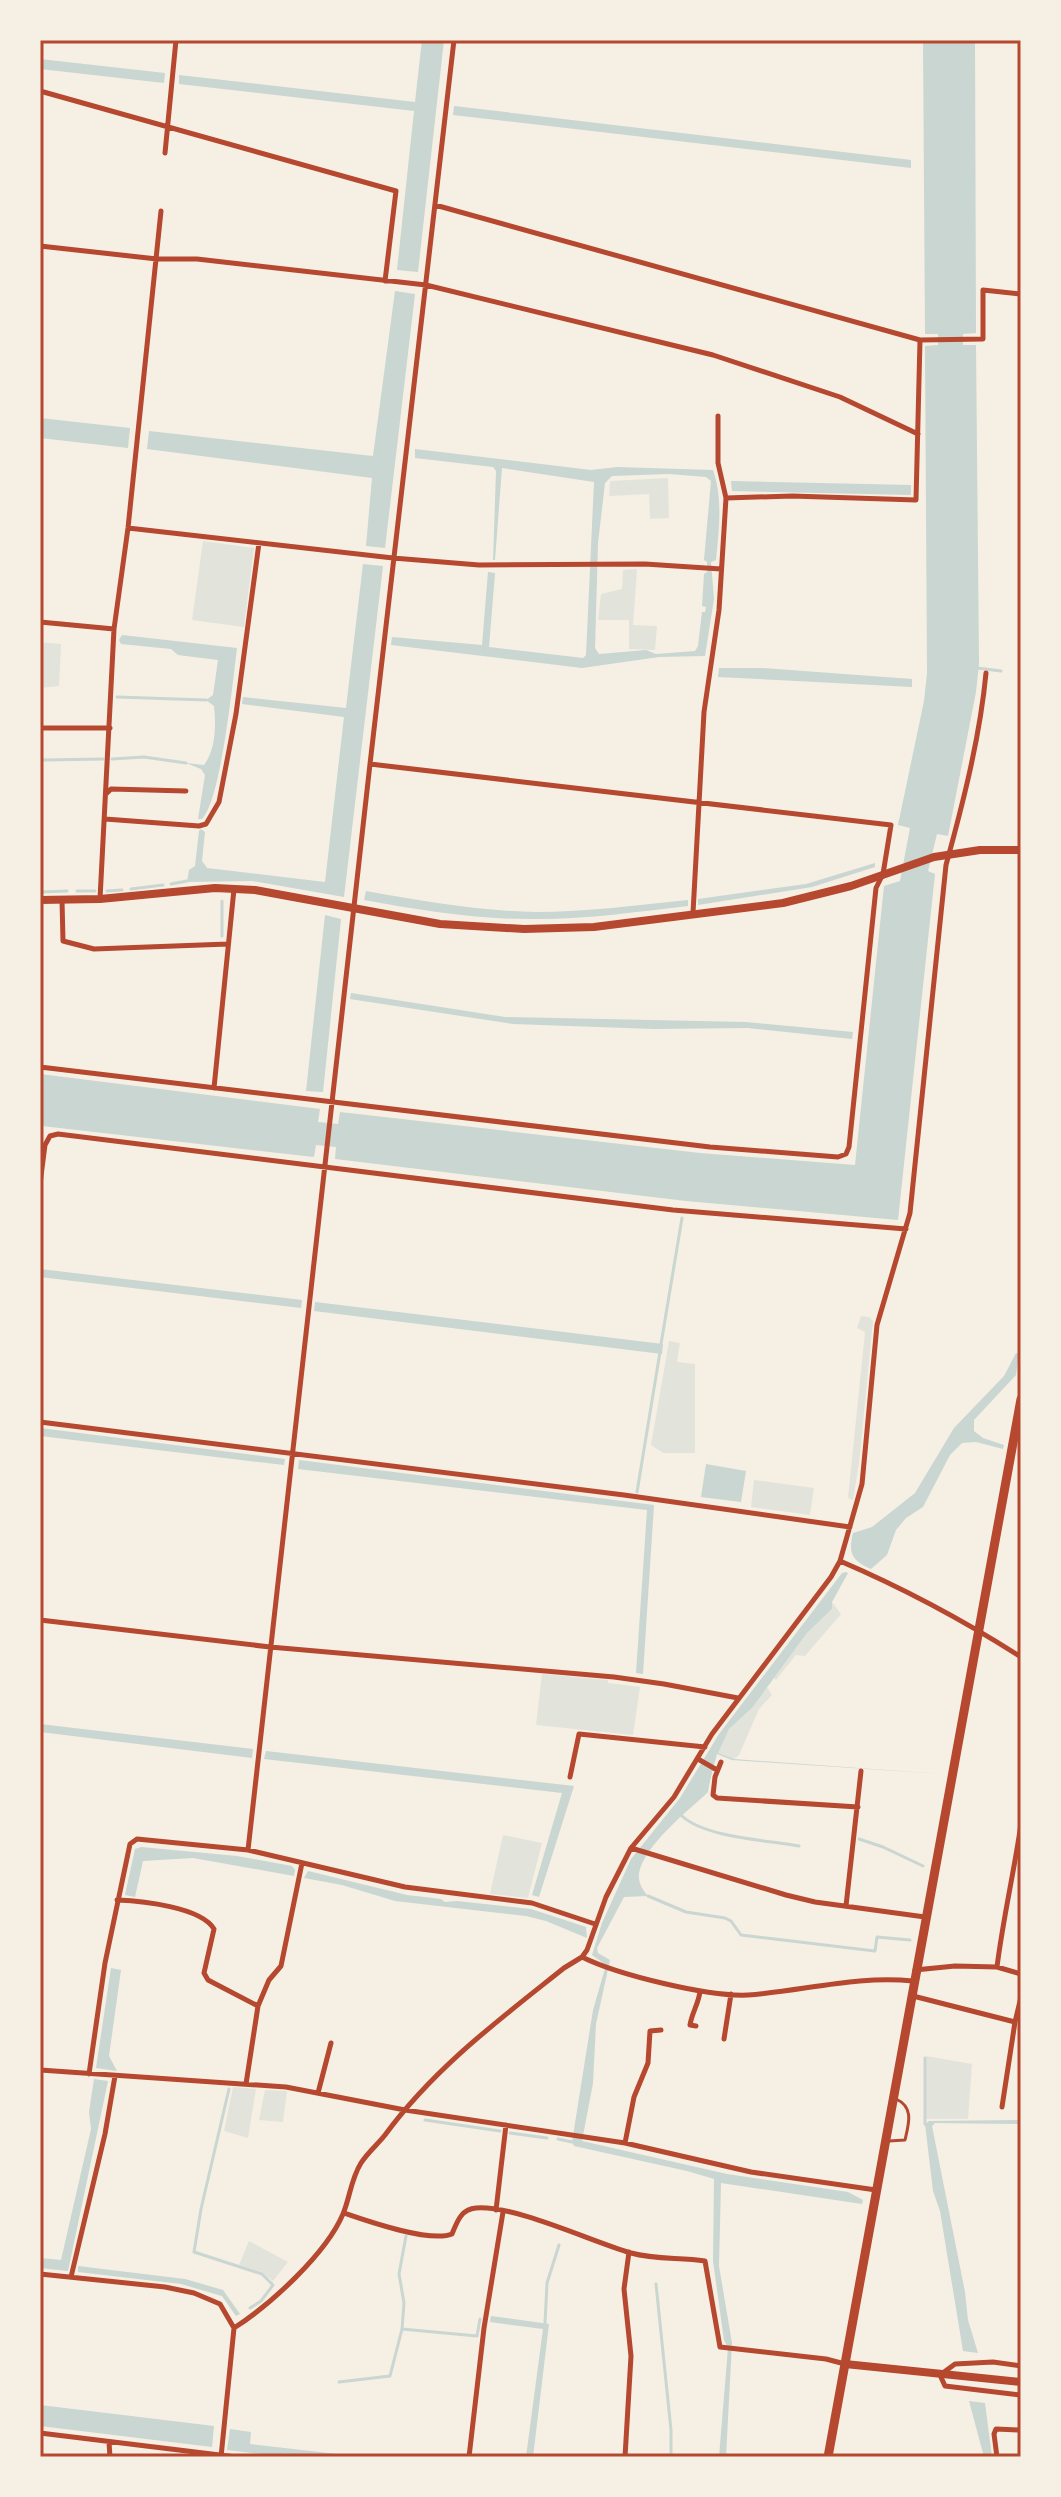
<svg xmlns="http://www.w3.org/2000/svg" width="1061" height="2497" viewBox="0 0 1061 2497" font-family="'Space Grotesk',sans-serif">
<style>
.green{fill:#e2e4dc}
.water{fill:#c9d6d2;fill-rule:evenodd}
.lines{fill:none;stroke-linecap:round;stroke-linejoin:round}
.stream{stroke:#c9d6d2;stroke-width:3}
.service{stroke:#b5482f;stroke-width:3}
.minor{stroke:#b5482f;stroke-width:5}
.primary{stroke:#b5482f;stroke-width:8}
.trunk{stroke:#b5482f;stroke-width:9}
.neatline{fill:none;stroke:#b5482f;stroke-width:3}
</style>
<rect width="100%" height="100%" fill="#f6efe4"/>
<!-- green -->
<path class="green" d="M668,478L669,518L650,519L649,494L609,496L610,481Z
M203,541L254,548L244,627L192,620Z
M637,569L633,625L657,626L655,650L629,649V620H598L601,594L622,589L623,570Z
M40,642L61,644L59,686L40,688Z
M861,1316L869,1317L873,1321L859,1463L853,1500L848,1498L865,1332L857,1328Z
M669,1341L680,1343L677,1362L695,1364V1453H663L651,1445Z
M754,1480L814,1488L810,1515L751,1507Z
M832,1602L841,1614L805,1656L796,1655L776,1680L774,1678L807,1633L832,1609Z
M542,1674L608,1680V1683L640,1687L633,1735L536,1725Z
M767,1687L772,1695L759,1709L739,1755L734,1759L717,1753L729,1729L752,1708Z
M503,1835L542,1843L528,1898L490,1894Z
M926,2056L972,2064L968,2119H925Z
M233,2087L256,2089L248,2138L224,2131Z
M265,2090L287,2091L283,2122L259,2120Z
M249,2241L288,2262L273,2281L262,2272L239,2265Z"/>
<!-- water -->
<path class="water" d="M422,40H444L418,272L397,270L414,111L179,84V75L415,102Z
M923,40H975L976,333L963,334V345H976L979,664L976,692L948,836L937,834L928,871L935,874L898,1220L686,1201L335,1159L336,1147L316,1145L314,1157L42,1126L40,1137V1074L320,1109L318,1122L338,1124L340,1112L700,1153L855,1165L884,886L900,881L910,828L898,825L924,701L927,673L925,346L938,345V334H925Z
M40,59L165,73L164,83L40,69Z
M454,106L911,160V168L453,115Z
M395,291L415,294L385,548L366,546L372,478L147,449L149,431L373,456Z
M40,418L130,428L128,448L40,438Z
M415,449L591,470L617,467L713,470C723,499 719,529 716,560L711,562L714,599L705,656L659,657L582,668L391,645L392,637L482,645L488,572L495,573L489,647L583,658L586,655L594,482L502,468L495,560H493L496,471L493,467L415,458ZM669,474L706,477L711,481L704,560L707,562V572L704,574L702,606L706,607L705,612H702L698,646L695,651L656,654L646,650L599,654L595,648L598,543L605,483L612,476Z
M731,481L911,485V495L732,491Z
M363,564L383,566L344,897L252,881L187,882L189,870L195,866L199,831L201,829L205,832L202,861L207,868L325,882L344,717L242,704L243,697L346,708Z
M122,635L237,648C233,680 221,800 202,819H198L205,775L201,769L186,763L204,765C216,749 216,725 214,706L206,700L213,695L218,660L178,655L171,649L121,644L119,640Z
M719,668H763L912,679V687L718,677Z
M875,863V867L812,887L698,905V899L806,884Z
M366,891C422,901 478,911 536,912C587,912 637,905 688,900V906C635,912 582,920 529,919C473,919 419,910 364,900Z
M325,915L341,919L323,1092L306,1091Z
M351,993L505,1017L746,1022L853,1032L852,1039L748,1028L654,1029L513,1024L350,999Z
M40,1269L302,1300L301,1308L40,1277Z
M315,1302L663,1344L662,1354L314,1311Z
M1016,1353L1019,1354L1016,1375L974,1420V1431L983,1438L1004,1445L1003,1449L976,1442L962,1443L950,1455L923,1507L906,1518L896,1530L887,1555L871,1569C852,1561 848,1554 853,1533L872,1527L915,1493L954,1428L1004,1376Z
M40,1428L285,1459L284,1465L40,1436Z
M299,1460L654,1505L643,1674L636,1673L647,1510L298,1469Z
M706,1464L746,1471L741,1502L701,1497Z
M846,1572L848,1573L832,1602V1609L807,1633L752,1708L729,1729L718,1753L734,1759L942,1774L732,1760L717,1754C714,1766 710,1778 708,1792C687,1812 645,1844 639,1873C638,1883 642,1889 648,1896L624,1897L597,1948L598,1953L610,1960L596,2024L593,2083L582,2141L727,2174L848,2192L863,2200L862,2204L721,2183L719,2266L732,2343L726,2457H719L728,2348L724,2340L713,2261L714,2179L687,2171L574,2146L572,2142L593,2010L606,1965L592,1955L602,1923L631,1859L680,1798L719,1734L842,1573Z
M40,1724L253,1749L252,1758L40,1732Z
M266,1751L574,1786L539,1897L532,1895L562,1793L264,1759Z
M141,1847L237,1856L292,1866L295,1870L294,1876L193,1858L143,1861L135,1897L125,1895L135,1849Z
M308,1871L407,1895L441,1899L445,1902L457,1901L531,1909L586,1927L587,1938L546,1921L526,1916L395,1901L342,1885L304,1878Z
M111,1968L121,1970L109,2056L117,2071L96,2068Z
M94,2079L108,2081L68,2271L40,2268V2258L61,2260L91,2129L89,2112Z
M1021,2120V2124L935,2123L932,2126L965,2292L968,2320L978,2353L963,2351L940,2211L933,2191L925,2124L929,2121Z
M78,2266L185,2279L223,2290L240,2314L236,2316L222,2296L181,2284L78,2272Z
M491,2316L549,2324L533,2457H526L543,2329L490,2322Z
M969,2401L985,2403L992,2457H984Z
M40,2405L214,2426L212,2447L40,2426Z
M230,2429L251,2432L250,2444L363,2457H285L227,2450Z"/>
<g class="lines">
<!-- stream -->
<path class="stream" d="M977,668L1001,671
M117,697L206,700
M112,759L144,757L186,763
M44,760L103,759
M171,884L187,881
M131,889L163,885
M77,891H95
M107,891L122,890
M40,892L67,891
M222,936V901
M661,1344L682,1218
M637,1492L660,1352
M682,1816C706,1838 767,1840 799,1846
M859,1839L883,1847L923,1866
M648,1896L686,1912L725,1918L731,1921L741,1935L875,1951L877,1937L910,1940
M229,2089L201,2209L194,2252L262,2274L273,2285L261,2301L250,2308
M425,2120L500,2131
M925,2124V2058
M510,2133L547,2138
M558,2139L572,2142
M656,2284L671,2430V2457
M545,2323L547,2283L559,2245
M402,2329L404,2303L399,2274L406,2236
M339,2382L390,2376L402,2329L477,2336L480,2319"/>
<!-- service -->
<path class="service" d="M889,2141L905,2140C909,2123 914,2107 896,2099"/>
<!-- minor -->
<path class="minor" d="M40,91L396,191L385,281
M165,153L176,40
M435,205L920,340L983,339V290L1021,294
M40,246L157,259H197L426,285L713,355L840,397L918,434
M718,416V463L726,498L792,496L916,500L920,340
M128,528L393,558L479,565L645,564L721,569
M40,622L114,629
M40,728H110
M107,793L111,789L186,791
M105,819L199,826L206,824L219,802L236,714L259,543
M100,899L114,629L128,528L161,211
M62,900L63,941L94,949L228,944
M693,913L704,712L719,610L726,498
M40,1067L710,1147L838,1157L846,1154L849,1147L876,888L883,874L891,825L370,764L454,40
M214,1088L234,889
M40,1184L45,1145L50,1136L58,1134L673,1210L906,1229
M40,1422L624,1495L850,1527
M840,1561C903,1588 963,1620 1021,1657
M40,1620L270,1647L614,1677L664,1684L738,1698
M698,1759L717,1770
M721,1762L715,1777L713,1795L717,1798L858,1807
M570,1777L579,1734L705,1747
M631,1848L786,1895L815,1902L925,1917
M248,1850L370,764
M117,1900C142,1901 201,1907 214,1929L204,1973L208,1980L258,2006
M846,1906L861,1771
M582,1957C618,1975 709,1997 748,1995C803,1991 858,1975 913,1981
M997,1967C1003,1919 1014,1872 1021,1824
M915,1970L955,1966L997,1967L1021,1974
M913,1996L1015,2022L1021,1997
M696,2026L690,2025C692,2012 699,2003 700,1991
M724,2039L731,1994
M40,2070L286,2087L405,2110L625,2143L751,2172L876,2190
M89,2074L105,1963L130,1844L137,1839L248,1850L405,1887L532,1903L595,1924
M246,2084L258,2006L269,1980L281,1966L302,1863
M318,2093L331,2043
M1002,2107L1015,2022
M625,2143L634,2097L648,2063L650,2031L661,2030
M496,2210L506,2125
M344,2213C367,2221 430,2243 452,2234C457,2222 461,2209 476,2208C515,2205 590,2241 631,2253C656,2260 680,2257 705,2261L720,2347L826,2359L845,2364
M40,2274L165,2287L194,2293L220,2304L234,2328L221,2457
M71,2277L105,2134L115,2076
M234,2328C270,2305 326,2254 343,2214C350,2197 351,2179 361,2163C368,2152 378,2144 385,2135C434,2068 500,2019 564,1968L582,1957L587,1950L606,1897L631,1848L674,1797L712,1734L831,1577L840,1561L862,1484L877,1325L910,1213L946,865C963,803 980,737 986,673
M1021,2366L993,2362L955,2364L940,2375L945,2386L1021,2395
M40,2433L236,2457
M109,2442L110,2457
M469,2457L484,2328L503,2212
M625,2457L631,2356L624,2289L629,2252
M997,2457L994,2434L996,2429L1019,2430"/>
<!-- primary -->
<path class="primary" d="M40,900L100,899L215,888L255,890L440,924L524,929L594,927L783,903L851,886L934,857L980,850H1021
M845,2364L1021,2382"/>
<!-- trunk -->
<path class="trunk" d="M828,2457L1021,1399"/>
</g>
<!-- border -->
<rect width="1061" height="2497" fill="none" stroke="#f6efe4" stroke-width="84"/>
<rect x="42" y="42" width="977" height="2413" class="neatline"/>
</svg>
